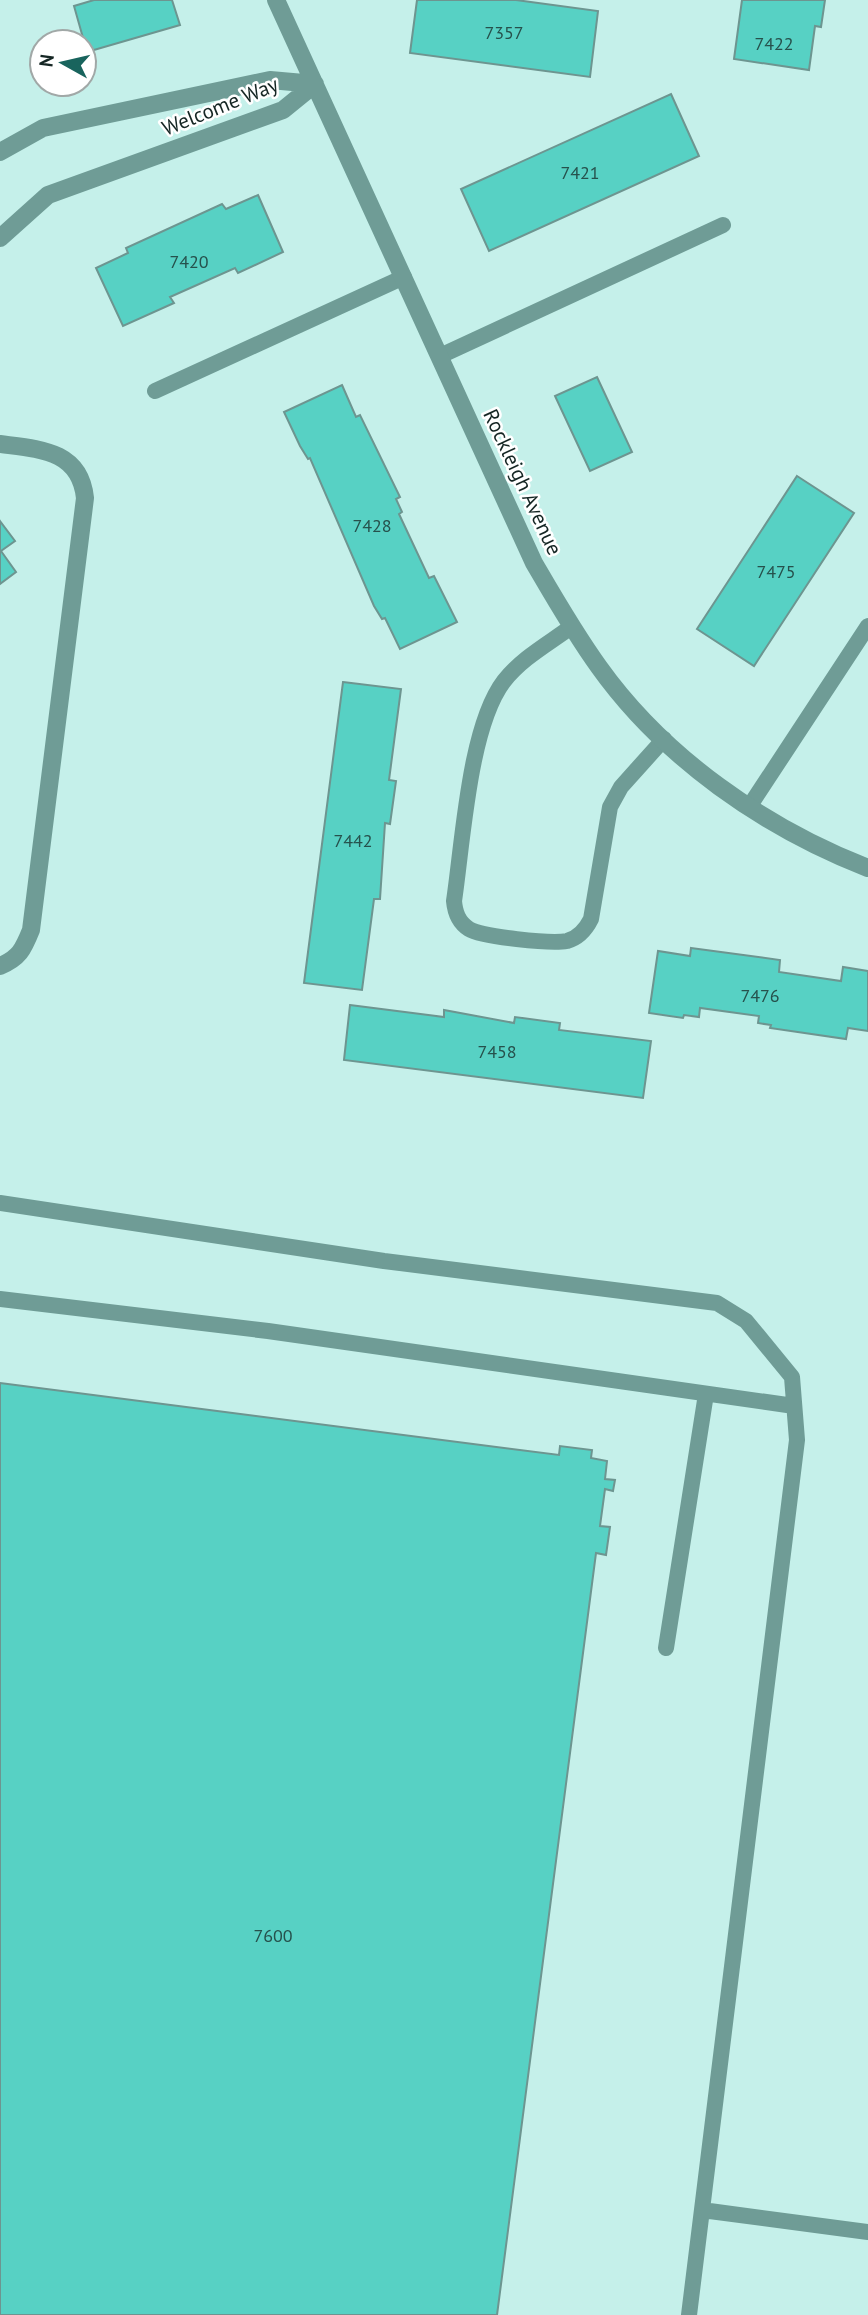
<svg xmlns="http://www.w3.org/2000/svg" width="868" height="2315" viewBox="0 0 868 2315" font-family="'PT Sans',sans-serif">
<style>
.building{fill:#57d1c4;stroke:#6d9590;stroke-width:2}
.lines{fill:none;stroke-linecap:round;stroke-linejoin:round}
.lane{stroke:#6f9c96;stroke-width:16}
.street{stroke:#6f9c96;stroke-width:18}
.labels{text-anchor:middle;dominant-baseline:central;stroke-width:5;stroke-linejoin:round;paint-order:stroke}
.number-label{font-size:18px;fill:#26514c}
.street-label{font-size:21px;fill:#152624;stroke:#fff}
</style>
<rect width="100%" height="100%" fill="#c5f0ea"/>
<!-- building -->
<path class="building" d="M94,0H172L180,25L87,52L74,6Z
M417,0H516L598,11L590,77L410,53Z
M742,0H825L821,27L815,26L809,70L734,59Z
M671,94L699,156L489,251L461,189Z
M258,195L283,252L238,273L235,268L170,297L174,303L123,326L96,268L128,253L126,248L222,204L226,209Z
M597,377L632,452L590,471L555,396Z
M342,385L356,417L360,415L400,497L396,499L402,512L399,514L429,578L434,576L457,622L400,649L385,618L382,619L374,606L310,458L308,459L300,446L284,412Z
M797,476L854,513L754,666L697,629Z
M0,521L15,541L1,551L16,572L0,584Z
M343,682L401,689L389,780L396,781L390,824L385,823L380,899H374L362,990L304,983Z
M691,948L780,960L779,972L841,981L843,967L868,971V1031L848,1028L846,1039L770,1028L771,1025L758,1023L759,1016L700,1008L699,1017L684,1015L683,1018L649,1013L658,951L690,956Z
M350,1005L444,1017V1010L514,1023L515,1017L560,1023L559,1030L651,1041L643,1098L344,1060Z
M0,1383L559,1455L560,1446L592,1450L591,1458L607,1461L605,1479L615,1480L613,1491L605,1489L600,1526L610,1527L606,1555L596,1553L497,2315H0Z"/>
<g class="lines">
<!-- lane -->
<path class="lane" d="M440,356L723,225
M155,391L404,277
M571,627C548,644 522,658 504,681C469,727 463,841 454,901C455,912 458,922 469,929C482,937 551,944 567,941C578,938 586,929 591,919L610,807L621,787L664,739
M749,807L868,626
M0,1203L384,1261L717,1303L746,1321L792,1377L797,1440L689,2315
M0,1299L268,1331L794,1406
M666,1648L706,1394
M702,2210L868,2232"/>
<!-- street -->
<path class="street" d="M276,0L534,563C555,599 575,634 599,667C664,758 765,828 868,868
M0,152L43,128L270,80L315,84
M0,238L48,195L283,110L315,84
M0,444C39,449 80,450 85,498L31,930C23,950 19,958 0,966"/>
</g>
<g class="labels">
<!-- number labels -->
<g class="number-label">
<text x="504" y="32">7357</text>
<text x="774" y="43">7422</text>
<text x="580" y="172">7421</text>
<text x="189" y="261">7420</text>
<text x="372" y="525">7428</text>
<text x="776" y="571">7475</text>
<text x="353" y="840">7442</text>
<text x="760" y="995">7476</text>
<text x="497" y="1051">7458</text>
<text x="273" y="1935">7600</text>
</g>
<!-- street labels -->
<g class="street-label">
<text transform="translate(220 106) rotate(-22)">Welcome Way</text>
<text transform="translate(523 482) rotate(65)">Rockleigh Avenue</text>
</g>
</g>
<!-- north arrow -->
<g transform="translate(63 63) rotate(278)"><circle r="33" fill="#ffffff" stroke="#a1a8a7" stroke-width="2"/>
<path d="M0-5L12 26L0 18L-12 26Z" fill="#19645d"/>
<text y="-10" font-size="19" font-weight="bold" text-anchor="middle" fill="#152624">N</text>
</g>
</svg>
